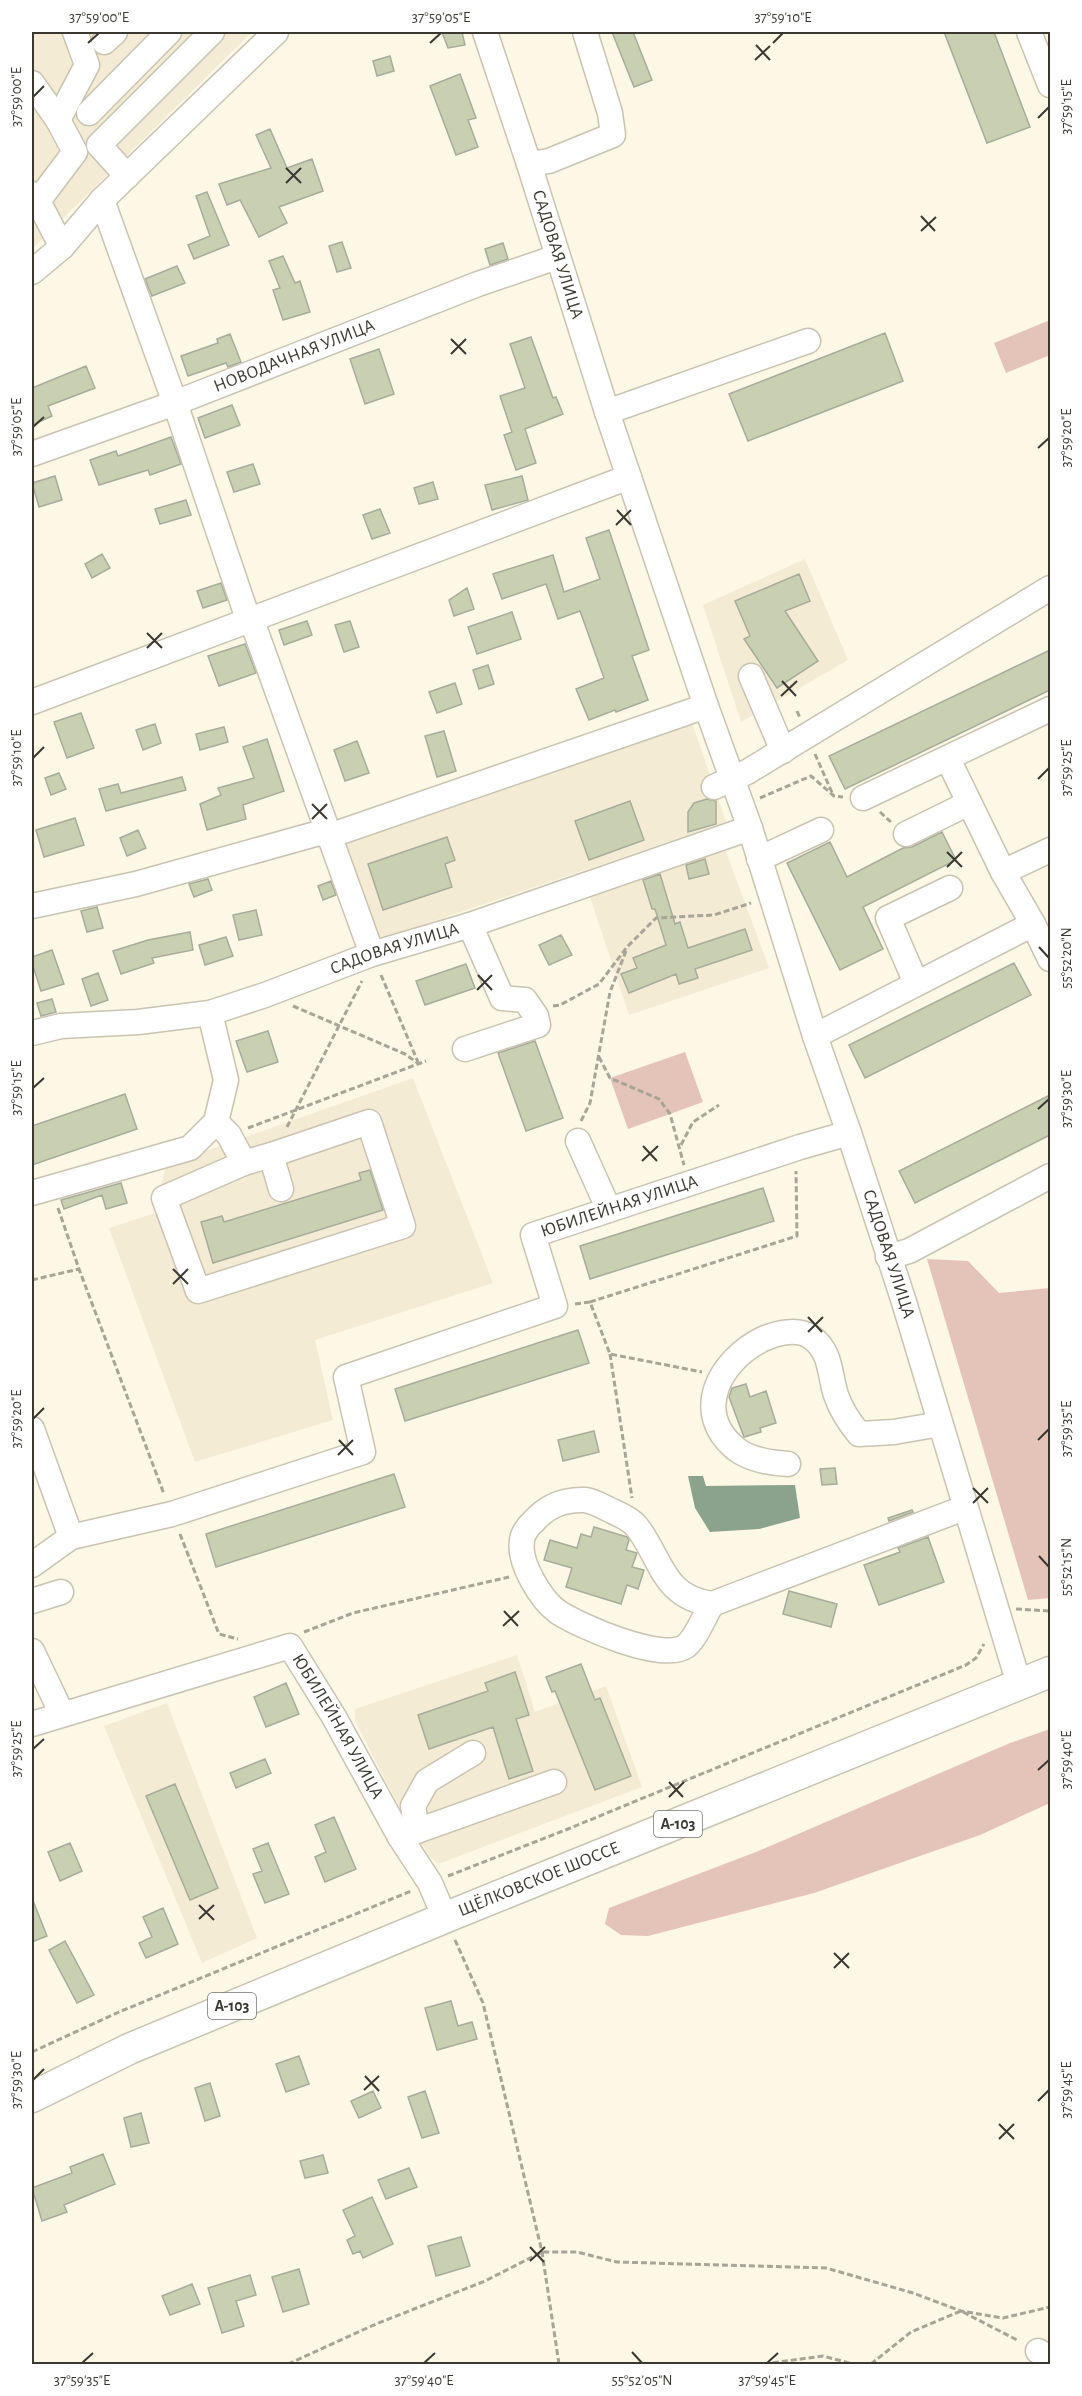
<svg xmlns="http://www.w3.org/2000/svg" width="1082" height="2396" viewBox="0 0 1082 2396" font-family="'Alegreya Sans',sans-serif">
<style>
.built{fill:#f3ebd3}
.green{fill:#e4c3b8}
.water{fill:#8ba38c}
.building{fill:#c8d0b1;stroke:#a7ac9b;stroke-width:1.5}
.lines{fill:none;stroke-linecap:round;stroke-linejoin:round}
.minor-casing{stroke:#c9c3b2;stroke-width:27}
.major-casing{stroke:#c9c3b2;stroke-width:33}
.path{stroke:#a8a496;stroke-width:3;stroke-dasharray:6 3;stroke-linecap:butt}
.minor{stroke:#fff;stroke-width:24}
.major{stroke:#fff;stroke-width:30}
.ticks{fill:none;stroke:#3b3831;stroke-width:2}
.labels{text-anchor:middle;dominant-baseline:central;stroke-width:5;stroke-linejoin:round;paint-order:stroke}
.shield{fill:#fff;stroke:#76746f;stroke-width:1.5}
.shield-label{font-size:16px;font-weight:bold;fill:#3b3831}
.street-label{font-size:18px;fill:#3b3831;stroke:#fff}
.neatline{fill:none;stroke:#3b3831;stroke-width:2}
.ticks-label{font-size:15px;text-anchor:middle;fill:#3b3831}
</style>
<rect width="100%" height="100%" fill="#fdf7e5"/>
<!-- built -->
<path class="built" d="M32,32H252L32,249Z
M805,559L848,660L741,722L703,605Z
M690,717L726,822L378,940L343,841Z
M724,846L769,968L629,1015L590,897Z
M413,1078L493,1283L315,1340L333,1420L195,1462L109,1228L155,1213L166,1165Z
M517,1655L535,1712L606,1686L642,1787L438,1864L429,1856L403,1814L355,1721V1709Z
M167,1703L257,1938L202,1963L104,1726Z"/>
<!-- green -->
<path class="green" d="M1050,320V355L1006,373L994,343Z
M685,1052L703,1102L628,1129L610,1078Z
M927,1259L968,1261L999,1293L1050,1288V1598L1028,1600Z
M1050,1729V1803L980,1835L814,1893L648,1936L621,1935L605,1924L609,1908L756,1852L1010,1743Z"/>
<!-- water -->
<path class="water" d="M688,1476H703L706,1486L795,1485L800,1518L759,1529L710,1532L695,1508Z"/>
<!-- building -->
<path class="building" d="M442,32H462L465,45L448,48Z
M612,32H633L652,80L634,87Z
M944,32H994L1030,127L987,143Z
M390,56L394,71L377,76L373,61Z
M460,74L476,118L468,120L478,147L456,155L430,86Z
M270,129L287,168L312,159L323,191L279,207L287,223L259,237L240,200L227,205L219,184L271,168L256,135Z
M207,192L229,245L194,259L188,245L210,236L196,196Z
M342,242L351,268L337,272L329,246Z
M503,243L508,259L490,265L485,249Z
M283,256L295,283L300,281L310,312L283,320L273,290L280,288L269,261Z
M177,266L185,283L152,296L145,279Z
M885,333L903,381L748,441L729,394Z
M230,334L241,362L228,367L226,363L188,376L181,356L218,343L217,339Z
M531,337L553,398L556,397L563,414L525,429L536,463L516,470L504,435L512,432L500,396L525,388L510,344Z
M379,349L394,394L365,404L350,359Z
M86,366L95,388L48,406L52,416L32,425V388Z
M232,405L240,425L205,438L198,418Z
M171,437L181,464L150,475L148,470L99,485L90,460L116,451L118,456Z
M253,464L260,484L234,492L227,472Z
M55,476L62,500L39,507L32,483Z
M522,476L528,500L492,510L485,485Z
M433,482L438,499L419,504L414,488Z
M186,500L191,515L160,524L155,509Z
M380,509L390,533L372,539L363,515Z
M609,530L649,650L632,656L648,700L616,712L615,710L589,720L576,689L604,678L580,611L558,619L546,584L502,599L493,574L553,555L564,592L600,579L586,538Z
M102,554L110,568L92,578L85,564Z
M799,574L810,601L785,611L818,661L777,688L744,639L750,636L735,601Z
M221,583L227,600L203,608L197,591Z
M467,588L474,609L454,616L449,600Z
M512,612L521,639L477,654L468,627Z
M307,621L312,635L284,645L279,630Z
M350,621L359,647L344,652L335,625Z
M245,644L256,673L219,686L208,656Z
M1050,650V690L845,789L829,756Z
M488,665L494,684L479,689L473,670Z
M455,683L462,704L437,713L429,692Z
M81,713L94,748L67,758L54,722Z
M155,724L161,743L143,750L136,730Z
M224,727L228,742L200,750L196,734Z
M444,731L456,771L437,777L425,736Z
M267,739L284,791L243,805L246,819L207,830L200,804L221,795L218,788L254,778L243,747Z
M357,741L369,773L345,781L334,750Z
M59,773L66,789L51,795L45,778Z
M182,777L186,790L106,811L99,789L118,784L121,793Z
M707,799L716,801V824L688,832V812L694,803Z
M630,801L644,840L589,860L575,821Z
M75,818L84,845L44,857L36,830Z
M138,830L146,848L127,856L120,838Z
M942,832L956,860L863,907L883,949L840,970L787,863L830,842L847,877L903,848L912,847Z
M447,837L455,860L445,864L452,887L383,910L368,864Z
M705,859L709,874L689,879L686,865Z
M660,874L675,924L680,922L688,948L745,929L752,950L695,969L698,978L679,984L676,974L629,993L621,974L637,968L633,958L666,945L655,909H652L643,880Z
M208,879L212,890L194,897L189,884Z
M331,881L336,895L323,900L318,886Z
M97,907L103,928L87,932L81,911Z
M256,910L262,935L239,940L233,915Z
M190,932L193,950L152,958L154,963L121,974L113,951L148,940Z
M561,935L572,955L549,965L539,945Z
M226,937L233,956L205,965L199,945Z
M52,950L64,984L41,991L32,963V957Z
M1014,963L1031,995L865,1078L849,1045Z
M466,964L475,988L425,1005L416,981Z
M98,973L108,1000L91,1006L82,979Z
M52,999L56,1012L41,1016L37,1003Z
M268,1031L278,1062L247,1072L236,1041Z
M535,1041L563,1118L526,1131L498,1053Z
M125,1094L137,1129L32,1165V1126Z
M1050,1095V1135L915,1203L899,1171Z
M370,1170L383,1210L213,1263L201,1222L222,1216L224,1222L361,1180L359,1173Z
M121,1183L127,1203L106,1209L102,1195L64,1209L61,1200Z
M763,1188L774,1221L590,1279L580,1246Z
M578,1330L589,1363L405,1421L395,1389Z
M746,1384L750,1397L766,1391L776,1423L760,1428L761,1432L744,1437L729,1397L732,1388Z
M594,1431L599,1452L563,1461L558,1440Z
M835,1468L837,1484L822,1485L820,1469Z
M394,1474L405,1507L216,1567L206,1534Z
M912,1510L913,1512L889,1521L888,1518Z
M594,1527L627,1537L629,1540L626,1550L637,1553L632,1567L644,1570L638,1589L627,1585L621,1604L566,1587L572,1568L544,1560L550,1540L577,1548L581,1534L591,1537Z
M928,1537L944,1582L879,1605L864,1565L900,1552L898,1548Z
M789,1591L837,1604L831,1627L783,1614Z
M581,1664L595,1700L600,1698L631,1776L595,1790L555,1691L552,1692L546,1677Z
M515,1672L529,1715L516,1719L533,1771L509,1779L493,1727L429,1749L418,1715L488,1691L485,1683Z
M286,1683L299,1714L266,1727L254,1697Z
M265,1759L271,1773L236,1788L230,1773Z
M175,1784L218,1888L190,1900L146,1796Z
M334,1817L356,1869L325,1882L315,1857L326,1852L315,1825Z
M70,1843L82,1871L60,1881L48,1852Z
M268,1843L289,1894L265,1903L253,1874L262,1871L253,1849Z
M32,1898L47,1936L32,1942Z
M163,1908L178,1944L146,1958L139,1943L152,1937L143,1917Z
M65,1941L94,1995L77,2003L49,1950Z
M451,2001L458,2026L472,2022L477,2039L437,2050L425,2008Z
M299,2056L309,2084L286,2092L276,2064Z
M210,2083L220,2116L205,2121L195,2088Z
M373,2091L381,2108L359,2118L351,2101Z
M425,2091L439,2133L422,2138L408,2097Z
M141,2113L149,2143L131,2147L124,2118Z
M103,2154L115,2184L64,2205L67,2212L42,2221L32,2188L72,2173L70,2167Z
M323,2155L328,2173L305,2178L300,2161Z
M409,2168L417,2187L386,2199L378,2180Z
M372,2197L393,2244L363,2258L360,2251L353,2254L347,2240L355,2236L343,2210Z
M461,2237L470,2266L436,2276L428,2246Z
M299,2269L309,2304L283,2312L272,2277Z
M250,2275L256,2295L236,2301L244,2326L222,2333L208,2288Z
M192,2284L200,2304L170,2315L162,2296Z"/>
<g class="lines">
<defs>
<g id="minor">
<path id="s1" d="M485,32L529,164L607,412L706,706L750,828L815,1036L849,1133L904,1302L1019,1684"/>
<path d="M1029,32L1050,85"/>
<path d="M104,42L115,32"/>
<path d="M32,83L58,120L75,152L38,201"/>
<path d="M89,113L169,32"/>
<path d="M58,120L87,65L75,32"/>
<path d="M529,164L549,161L613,135L610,113L585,32"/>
<path d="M127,176L99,145L212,32"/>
<path d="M32,194L38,201L62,247"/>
<path d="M102,200L175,403L248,619L256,632L372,954"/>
<path d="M32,272L62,247L102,200L276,32"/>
<path d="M607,412L808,341"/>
<path id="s2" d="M32,454L175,403L478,284L557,257"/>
<path d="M751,676L783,751"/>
<path d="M32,702L629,477"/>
<path d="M948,759L1003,872L1033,924"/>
<path d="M714,787L747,772L1050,588"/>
<path d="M863,798L1050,709"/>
<path d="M906,834L969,803"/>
<path d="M759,859L821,830"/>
<path d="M1003,872L1050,850"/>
<path d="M32,906L136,884L319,833L329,836L706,706"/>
<path d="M916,983L888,918L950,888"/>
<path id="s3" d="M32,1033L61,1026L138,1022L210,1013L265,995L372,954L470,925L750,828"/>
<path d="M815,1036L1033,924L1050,959"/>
<path d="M465,1049L538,1025L536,1016L525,1000L502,998L470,925"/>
<path d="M216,1122L229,1135L244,1163L271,1155L281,1189"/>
<path d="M578,1141L609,1210"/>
<path d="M244,1163L164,1198L198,1291L403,1226L369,1122L271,1155"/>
<path d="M32,1193L190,1148L216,1122L226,1080L210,1013"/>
<path d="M888,1257L909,1251L1050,1176"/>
<path id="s4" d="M32,1429L71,1537L172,1514L363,1452L346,1377L555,1306L533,1235L800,1147L849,1133"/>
<path d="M788,1464C771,1463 750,1460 736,1449C691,1412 720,1360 763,1339C777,1333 797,1328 811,1337C832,1352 829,1374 836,1395C841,1410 849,1422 859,1434L894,1432L940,1424"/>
<path d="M32,1565L71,1537"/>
<path d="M32,1601L61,1592"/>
<path d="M712,1604C662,1597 662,1559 637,1527C631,1519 618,1514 610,1510C602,1506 593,1501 585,1500C563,1499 547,1506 533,1522C528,1526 522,1535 522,1541C518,1562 541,1600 558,1612C579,1626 663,1663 686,1646C697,1637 704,1616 712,1604L964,1508"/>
<path d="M32,1651L62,1714"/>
<path id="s5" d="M32,1724L290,1646L334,1717L400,1837L430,1883L445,1918"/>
<path d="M417,1831L413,1806L427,1781L473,1753"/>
<path d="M400,1837L554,1782"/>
<path d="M1038,2351L1050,2358"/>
</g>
<g id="major">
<path id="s6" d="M32,2097L129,2049L454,1914L1050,1672"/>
</g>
</defs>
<!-- minor casing -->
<use href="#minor" class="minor-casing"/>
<!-- major casing -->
<use href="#major" class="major-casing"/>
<!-- path -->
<path class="path" d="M797,711L800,718
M815,754L833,795
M760,798L811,776L834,796L843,797
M880,812L891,822
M381,975L418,1062
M293,1006L405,1054L419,1064
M553,1006L560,1005L599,984L627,947L656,918L714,915L751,903
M599,1057L610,1078L659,1099L670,1114L684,1165
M581,1121L590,1103L610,992L626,951
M287,1127L362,981
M248,1128L426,1061
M681,1145L693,1122L719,1105
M58,1208L79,1269L164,1494
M32,1280L79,1269
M590,1302L797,1236L796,1171
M575,1304L590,1302L610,1354L702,1372
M610,1354L632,1498
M180,1534L219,1634L238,1639
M1016,1609L1050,1611
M304,1632L353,1613L509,1577
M448,1876L568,1829L966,1665L976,1658L984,1644
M455,1940L483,2003L542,2252L559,2364
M32,2052L119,2012L411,1891
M288,2364L376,2324L485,2281L542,2252H577L617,2262L826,2268L913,2293L961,2311L1003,2318L1050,2307
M764,2364L823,2356L853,2364
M871,2364L911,2332L961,2311L1019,2341"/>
<!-- minor -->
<use href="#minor" class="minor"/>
<!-- major -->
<use href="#major" class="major"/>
</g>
<!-- ticks -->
<path class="ticks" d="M88,43L99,33M430,43L441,33M773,43L783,33M756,45L770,60M755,60L770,46M33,97L44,86M1038,118L1049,107M286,168L301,183M286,183L301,168M921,216L935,231M921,231L936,217M451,339L466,354M451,354L466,339M33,427L44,417M1038,448L1049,438M617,510L631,525M616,525L631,510M147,633L162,648M147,648L162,633M782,681L796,696M781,696L797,681M33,758L44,747M1038,779L1049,768M312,804L327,819M312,819L327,804M947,852L962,867M947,867L962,852M1039,947L1049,958M478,975L492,990M477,990L492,975M33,1088L44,1078M1038,1109L1049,1099M643,1146L657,1161M642,1161L658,1146M173,1269L188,1284M173,1284L188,1269M808,1317L822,1332M808,1332L823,1317M33,1419L44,1408M339,1440L353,1455M1038,1440L1049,1429M338,1455L353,1440M973,1488L988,1503M973,1503L988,1488M1039,1556L1049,1567M504,1611L518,1626M503,1626L519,1611M33,1749L44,1739M1038,1770L1049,1760M669,1782L683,1797M669,1797L684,1782M199,1905L214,1920M199,1919L214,1905M834,1953L849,1968M834,1968L849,1953M365,2076L379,2091M33,2080L44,2069M364,2090L379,2076M1038,2101L1049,2090M999,2124L1014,2139M999,2139L1014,2124M530,2247L544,2262M530,2261L545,2247M632,2352L642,2363M82,2363L93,2353M424,2363L435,2353M767,2363L778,2353"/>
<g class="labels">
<!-- shield labels -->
<g class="shield">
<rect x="654" y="1811" width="48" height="26" rx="4.5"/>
<rect x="208" y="1993" width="48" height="26" rx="4.5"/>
</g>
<g class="shield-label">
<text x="678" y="1824">А-103</text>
<text x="232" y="2006">А-103</text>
</g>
<!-- street labels -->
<g class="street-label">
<text stroke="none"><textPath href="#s1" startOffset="234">САДОВАЯ УЛИЦА</textPath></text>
<text stroke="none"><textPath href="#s2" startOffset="280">НОВОДАЧНАЯ УЛИЦА</textPath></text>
<text stroke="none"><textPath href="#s3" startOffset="375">САДОВАЯ УЛИЦА</textPath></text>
<text stroke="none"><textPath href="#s4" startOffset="882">ЮБИЛЕЙНАЯ УЛИЦА</textPath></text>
<text stroke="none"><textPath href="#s1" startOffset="1287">САДОВАЯ УЛИЦА</textPath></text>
<text stroke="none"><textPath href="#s5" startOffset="363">ЮБИЛЕЙНАЯ УЛИЦА</textPath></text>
<text stroke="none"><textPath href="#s6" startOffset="552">ЩЁЛКОВСКОЕ ШОССЕ</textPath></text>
</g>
</g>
<!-- border -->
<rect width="1082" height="2396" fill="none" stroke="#ffffff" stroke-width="66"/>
<rect x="33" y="33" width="1016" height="2330" class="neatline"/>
<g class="ticks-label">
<text x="99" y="22">37°59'00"E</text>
<text x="441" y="22">37°59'05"E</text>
<text x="783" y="22">37°59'10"E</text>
<text transform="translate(16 97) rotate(-90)" y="5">37°59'00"E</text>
<text transform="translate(1066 107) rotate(-90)" y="5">37°59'15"E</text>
<text transform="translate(16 427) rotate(-90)" y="5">37°59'05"E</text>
<text transform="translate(1066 438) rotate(-90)" y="5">37°59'20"E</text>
<text transform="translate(16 758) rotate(-90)" y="5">37°59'10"E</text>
<text transform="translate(1066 768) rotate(-90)" y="5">37°59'25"E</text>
<text transform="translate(1066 958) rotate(-90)" y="5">55°52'20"N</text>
<text transform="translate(16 1088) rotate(-90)" y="5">37°59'15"E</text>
<text transform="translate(1066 1099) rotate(-90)" y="5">37°59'30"E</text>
<text transform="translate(16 1419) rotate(-90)" y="5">37°59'20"E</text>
<text transform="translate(1066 1429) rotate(-90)" y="5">37°59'35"E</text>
<text transform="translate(1066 1567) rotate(-90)" y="5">55°52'15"N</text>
<text transform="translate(16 1749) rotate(-90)" y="5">37°59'25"E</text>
<text transform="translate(1066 1760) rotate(-90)" y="5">37°59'40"E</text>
<text transform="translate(16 2080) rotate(-90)" y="5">37°59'30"E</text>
<text transform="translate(1066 2090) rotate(-90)" y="5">37°59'45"E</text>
<text x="82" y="2385">37°59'35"E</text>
<text x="424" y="2385">37°59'40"E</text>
<text x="642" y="2385">55°52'05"N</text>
<text x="767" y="2385">37°59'45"E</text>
</g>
</svg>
